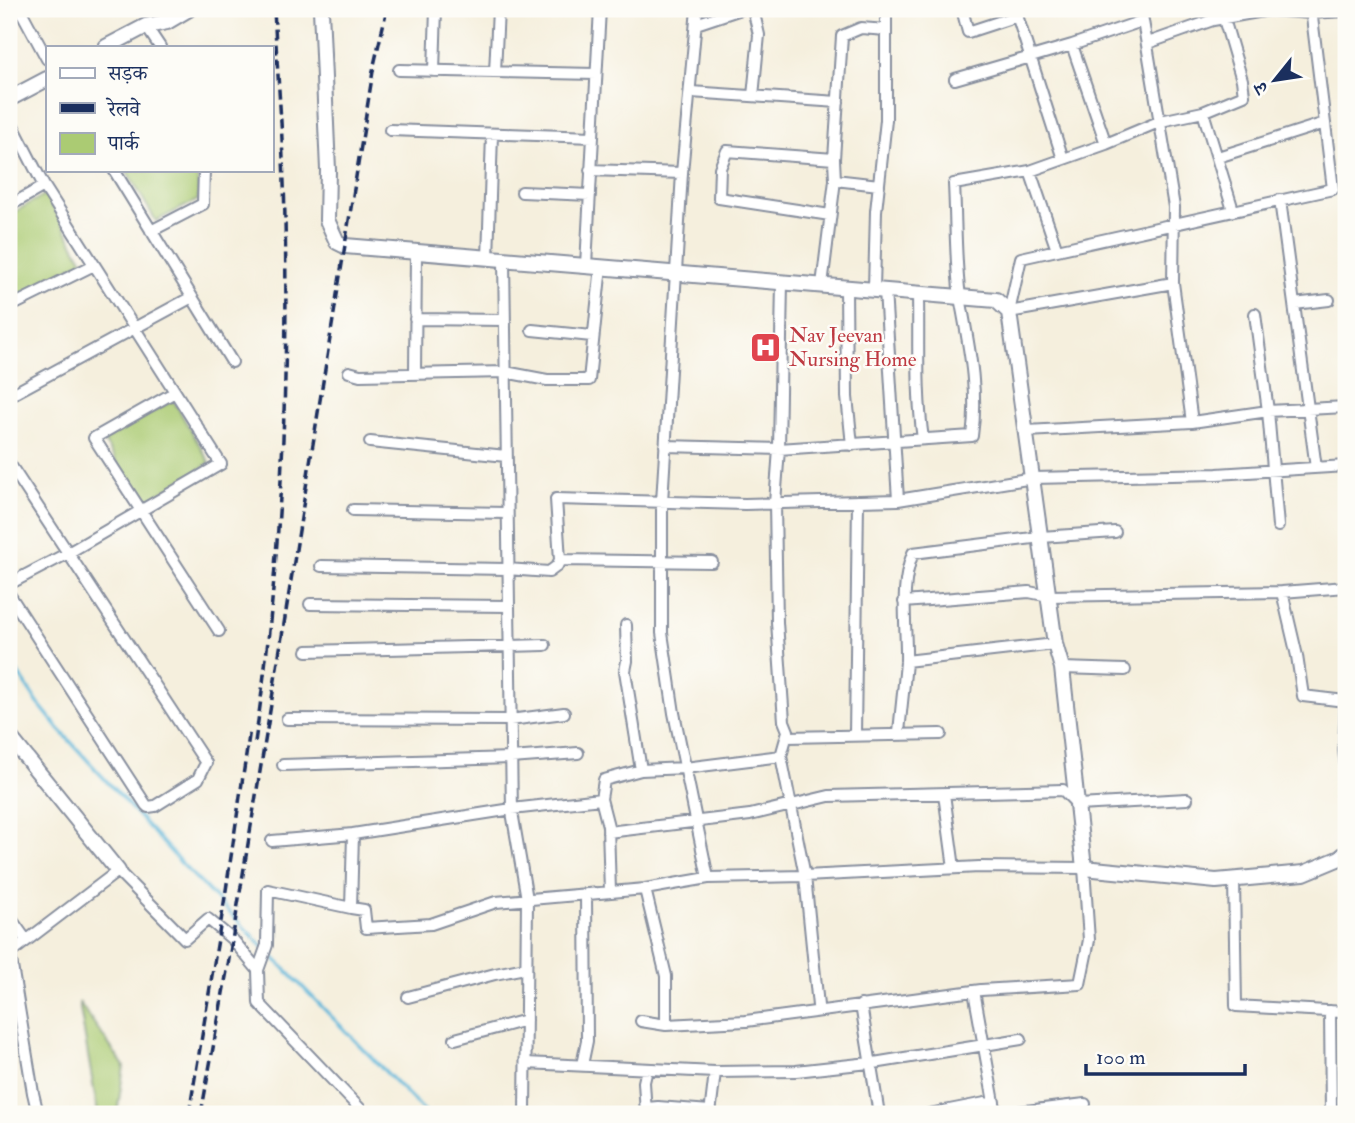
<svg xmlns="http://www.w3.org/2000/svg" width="1355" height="1123" viewBox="0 0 1355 1123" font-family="'IM FELL Double Pica','Noto Serif Devanagari',serif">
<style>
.green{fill:#abcb73;stroke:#637d68;stroke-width:2}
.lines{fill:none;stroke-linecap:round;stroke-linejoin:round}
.stream{stroke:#5cb6d9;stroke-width:3.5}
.minor-casing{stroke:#888f9e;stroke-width:14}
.tertiary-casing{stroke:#888f9e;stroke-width:18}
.minor{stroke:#fff;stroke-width:10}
.tertiary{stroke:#fff;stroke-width:14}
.rail{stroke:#1b2f5e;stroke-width:3.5;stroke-dasharray:10 5;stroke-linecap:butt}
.labels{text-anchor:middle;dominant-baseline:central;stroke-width:5;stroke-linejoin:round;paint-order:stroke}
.health-label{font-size:21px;fill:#be3a42;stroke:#fdfcf7;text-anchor:start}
</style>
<rect width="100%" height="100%" fill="#fdfcf7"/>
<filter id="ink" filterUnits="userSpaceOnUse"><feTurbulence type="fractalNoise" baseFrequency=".0143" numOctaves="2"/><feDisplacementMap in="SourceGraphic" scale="14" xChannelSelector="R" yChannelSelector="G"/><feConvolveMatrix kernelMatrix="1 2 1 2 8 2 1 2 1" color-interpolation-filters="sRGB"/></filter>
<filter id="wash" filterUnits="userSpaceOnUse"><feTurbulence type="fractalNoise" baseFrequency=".00686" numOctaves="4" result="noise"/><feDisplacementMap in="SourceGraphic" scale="28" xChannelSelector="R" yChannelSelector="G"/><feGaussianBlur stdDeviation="1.57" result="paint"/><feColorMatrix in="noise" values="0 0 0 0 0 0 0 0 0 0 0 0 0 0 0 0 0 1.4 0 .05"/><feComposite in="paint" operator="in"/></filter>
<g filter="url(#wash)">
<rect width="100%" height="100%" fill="#f5efdd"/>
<!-- green -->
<path class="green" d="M126,170H198V200L156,221Z
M46,194L83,261L11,301L9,297V215Z
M173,400L210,463L142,504L104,441Z
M79,1002L124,1066L117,1114H98Z"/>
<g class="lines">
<!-- stream -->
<path class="stream" d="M9,659L37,702L59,729L183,865L427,1114"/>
</g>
</g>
<g filter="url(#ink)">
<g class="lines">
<defs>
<path id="minor" d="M20,9L47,59
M697,9L682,173L662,502V633L674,713L708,878
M962,9L968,32L1017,16
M1015,9L1063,159
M1141,9L1174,207L1173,283L1192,422
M696,24L741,9
M146,26L160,47
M1148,43L1213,20L1269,10L1311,13L1346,11
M1072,45L1106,144
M399,70L596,74
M434,71L436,9
M495,72L498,9
M955,79L1072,45L1142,21
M691,92L838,102
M753,96L759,35L753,9
M1203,112L1233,210
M9,118L44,186L221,464L68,553L9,584
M390,130L593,137
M1218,157L1325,123
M114,170L232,362
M590,170L682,173
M1030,171L1057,250
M835,180L879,185
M522,192L590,195
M1280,200L1316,468
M9,206L44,186
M830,215L719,198L720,168L727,151L834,159
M151,231L203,204L204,170
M488,259L492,134
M504,260L512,812L527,899L525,1114
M586,265L600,9
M782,282L779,449L775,503L777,622L784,721L788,731L781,756L805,876L818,1006
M1173,283L1009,312L1021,258L1333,189L1311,9
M822,285L835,180L834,159L842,36L861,28L886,30
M846,287L847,397L852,445
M874,289L876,211L886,120V9
M885,290L898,500
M918,293C919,342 916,391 923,439
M1294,304L1329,300
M9,307L94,265
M1255,314L1268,411L1278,526
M415,319L504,320
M532,330L592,336
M349,372L360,375L505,372L547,380H589L601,266
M415,374L416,253
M175,392L94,438L219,631
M9,396L192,297
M1027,431L1192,422L1268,411L1346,407
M370,442L506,456
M665,446L779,449L972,436C979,390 968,342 960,297C955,260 956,221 954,184L1030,171L1106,144L1161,121L1203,112L1244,95L1242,80L1224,19
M9,463L206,763L198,779L155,806L148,807L146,805L9,594
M353,510L506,513
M560,560L712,562
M321,566L507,569L549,572L557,566L560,560L556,499L745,504L898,500L1033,478L1217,474L1346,466
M1282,592L1297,656L1303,696L1345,701
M904,602L1029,592L1049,596L1282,592L1346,587
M310,604L508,606
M626,625L627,661L625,671L641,770
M307,651L545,645
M906,661L1055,644
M1062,668L1125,670
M1346,695L1344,751L1346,766
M287,719L510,720L564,713
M899,733C901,710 904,686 906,662C907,626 899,588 913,553L1041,537L1115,532
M855,735L858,501
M787,737L941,734
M283,765L511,758L578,753
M944,794L954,868
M608,832L750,815L829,796L1063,790L1078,805L1187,799
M353,834L512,809L601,799
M272,841L353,834L351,908L268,890L267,945L258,970L259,1003L365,1114
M1234,879L1236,1006L1346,1012
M645,889L666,976V1025
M610,892L608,826L601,799L604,780L641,770L685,768L781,756
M351,908L364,910L366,928L431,924L496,902L645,889L708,878L805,876L979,867L1084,868L1089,940L1080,984L981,990L746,1021L666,1025L641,1021
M9,916L26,940
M9,954L118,871L185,939L208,919L233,940L258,970
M10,954L33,1093L38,1114
M974,991L995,1108
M408,997L495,974L525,968
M861,1005L879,1114
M1330,1011L1331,1114
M455,1039L526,1020
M526,1063L715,1072L796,1071L869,1063
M874,1063L1021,1039
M582,1065L587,1041L586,894
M647,1108L658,1107L710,1111
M646,1114L644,1082L647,1069
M710,1114L715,1072
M929,1114L985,1103L993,1105L997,1112L1001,1114L1085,1104"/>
<path id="tertiary" d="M321,9L328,170L327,220L337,242L345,246L996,300L1009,312L1055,644L1062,668L1084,868L1216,881L1304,873L1340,858L1346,853
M106,47L146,26L167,22L189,9
M9,99L47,79
M9,736L118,871"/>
</defs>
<!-- minor casing -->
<use href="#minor" class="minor-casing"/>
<!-- tertiary casing -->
<use href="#tertiary" class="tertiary-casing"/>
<!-- minor -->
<use href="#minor" class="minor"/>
<!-- tertiary -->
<use href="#tertiary" class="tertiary"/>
<!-- rail -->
<path class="rail" d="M255,742C282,558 290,369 284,183C282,125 277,67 274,9
M189,1114L225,897L250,729
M201,1114L227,971L269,717L374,65L387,9"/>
</g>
</g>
<!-- icons -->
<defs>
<symbol id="hospital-square" viewBox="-11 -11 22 22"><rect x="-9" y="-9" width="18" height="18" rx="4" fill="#e0444e" stroke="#fdfcf7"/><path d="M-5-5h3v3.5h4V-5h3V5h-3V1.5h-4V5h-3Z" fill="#fff"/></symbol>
</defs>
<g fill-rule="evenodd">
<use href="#hospital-square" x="748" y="330" width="35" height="35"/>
</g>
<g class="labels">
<!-- health labels -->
<g class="health-label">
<text x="789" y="335">Nav Jeevan<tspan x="789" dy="24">Nursing Home</tspan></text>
</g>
</g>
<!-- margin -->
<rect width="1355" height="1123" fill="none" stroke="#fdfcf7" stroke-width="35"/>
<!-- legend -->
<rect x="46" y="46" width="228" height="126" fill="#fdfcf7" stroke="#a3aaba" stroke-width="2"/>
<rect x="60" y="68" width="35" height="10" fill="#ffffff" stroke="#a3aaba" stroke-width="2"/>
<text x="108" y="80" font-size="21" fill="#1b2f5e">सड़क</text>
<rect x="60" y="103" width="35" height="10" fill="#1b2f5e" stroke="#a3aaba" stroke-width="2"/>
<text x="108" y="116" font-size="21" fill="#1b2f5e">रेलवे</text>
<rect x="60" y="133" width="35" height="21" fill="#abcb73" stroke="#a3aaba" stroke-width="2"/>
<text x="108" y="150" font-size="21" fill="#1b2f5e">पार्क</text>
<!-- north arrow -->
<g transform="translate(1275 80) rotate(240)" stroke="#fdfcf7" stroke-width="5" paint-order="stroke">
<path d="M0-5L12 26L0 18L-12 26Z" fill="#1b2f5e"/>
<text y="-10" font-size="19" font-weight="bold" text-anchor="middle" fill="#1b2f5e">उ</text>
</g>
<!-- scale -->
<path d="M1086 1064v10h159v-10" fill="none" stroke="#1b2f5e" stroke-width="3.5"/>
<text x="1096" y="1064" font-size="21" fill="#1b2f5e" stroke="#fdfcf7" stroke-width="5" paint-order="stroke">100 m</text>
</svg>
